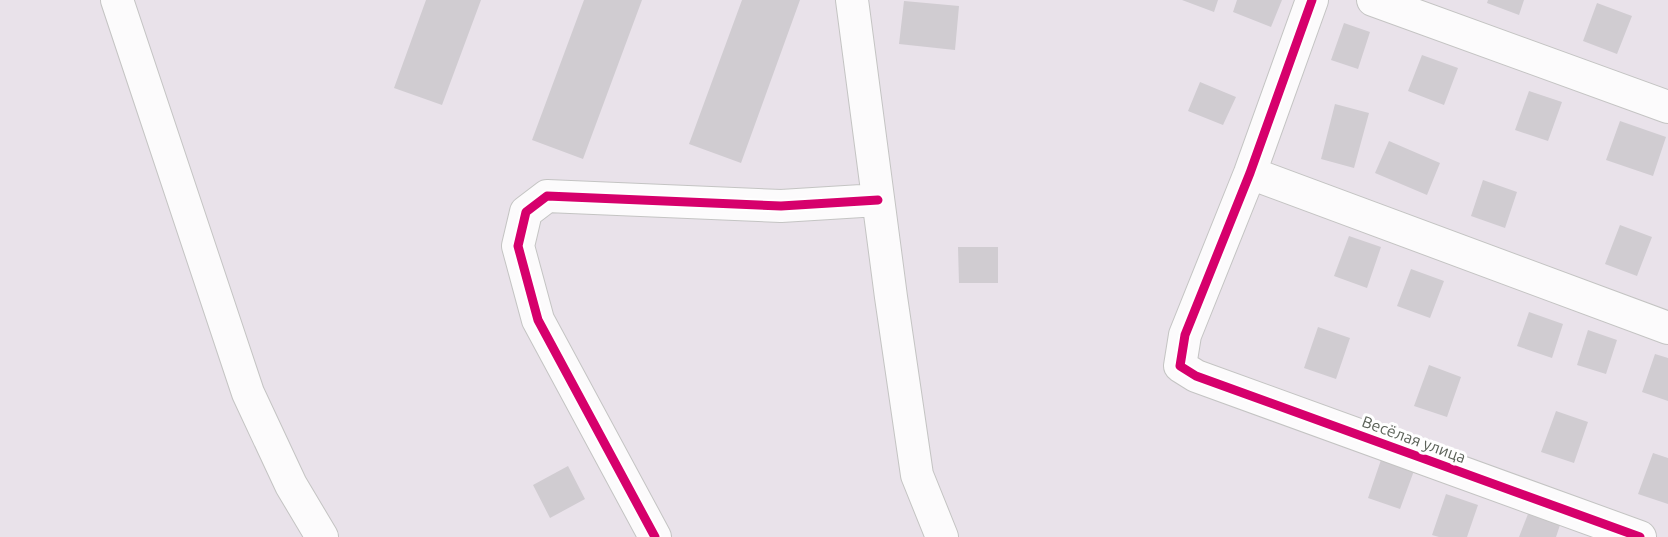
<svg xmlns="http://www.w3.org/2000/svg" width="1668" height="537" viewBox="0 0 1668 537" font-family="Ubuntu,sans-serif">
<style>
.building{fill:#d0ccd1}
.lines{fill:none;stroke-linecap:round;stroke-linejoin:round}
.minor-casing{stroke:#c4c4c3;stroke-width:34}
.minor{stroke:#fcfbfc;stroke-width:32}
.cycleway-casing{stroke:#fff;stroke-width:13}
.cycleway{stroke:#d6006c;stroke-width:9}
.labels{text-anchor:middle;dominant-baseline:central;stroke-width:6;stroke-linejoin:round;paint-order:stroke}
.street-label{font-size:16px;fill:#5b6258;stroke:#fff}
</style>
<rect width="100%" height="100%" fill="#e9e2ea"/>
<!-- building -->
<path class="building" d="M426,0H481L442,105L394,88Z
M584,0H642L583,159L532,140Z
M742,0H800L741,163L689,144Z
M1182,0H1218L1214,12Z
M1237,0H1282L1271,27L1233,12Z
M1488,0H1524L1519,15L1487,3Z
M904,1L959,6L955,50L899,44Z
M1597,3L1632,16L1617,54L1583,41Z
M1344,23L1370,32L1358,69L1331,60Z
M1422,55L1458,68L1444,105L1408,91Z
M1200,82L1236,97L1223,125L1188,111Z
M1529,91L1562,102L1548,141L1515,130Z
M1335,104L1369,113L1354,168L1321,159Z
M1620,121L1666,137L1653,176L1606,160Z
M1389,141L1440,163L1427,195L1375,173Z
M1483,180L1517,192L1505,228L1471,216Z
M1620,225L1652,237L1637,276L1605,264Z
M1349,236L1381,247L1367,288L1334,276Z
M958,247H998V283H959Z
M1411,269L1444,281L1430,318L1397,306Z
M1529,312L1563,324L1552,358L1517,346Z
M1318,327L1350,338L1336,379L1304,368Z
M1588,330L1617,340L1606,374L1577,365Z
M1655,354L1668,358V401L1642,392Z
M1429,365L1461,377L1447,417L1414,406Z
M1556,411L1588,422L1574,463L1541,452Z
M1653,453L1668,458V504L1638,494Z
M1382,457L1415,468L1400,509L1368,498Z
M568,466L585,499L550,518L533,485Z
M1446,494L1478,505L1467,537H1439L1432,535Z
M1528,514L1560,525L1556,537H1519Z"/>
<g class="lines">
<defs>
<path id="minor" d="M117,0L248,393L291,485L322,537
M852,0L891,297L917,475L942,537
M1312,0L1250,173L1185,335L1180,366L1196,376L1640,537
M1373,0L1668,107
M1250,173L1668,328
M655,537L538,320L518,246L526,212L547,196L781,206L878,200"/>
</defs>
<!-- minor casing -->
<use href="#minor" class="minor-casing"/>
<!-- minor -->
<use href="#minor" class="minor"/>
<defs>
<path id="cycleway" d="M1312,0L1250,173L1185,335L1180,366L1196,376L1640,537
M655,537L538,320L518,246L526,212L547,196L781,206L878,200"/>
</defs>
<!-- cycleway casing -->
<use href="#cycleway" class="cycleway-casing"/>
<!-- cycleway -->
<use href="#cycleway" class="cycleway"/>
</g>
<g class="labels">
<!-- street labels -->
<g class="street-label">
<text transform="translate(1414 439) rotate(20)">Весёлая улица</text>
</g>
</g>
</svg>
